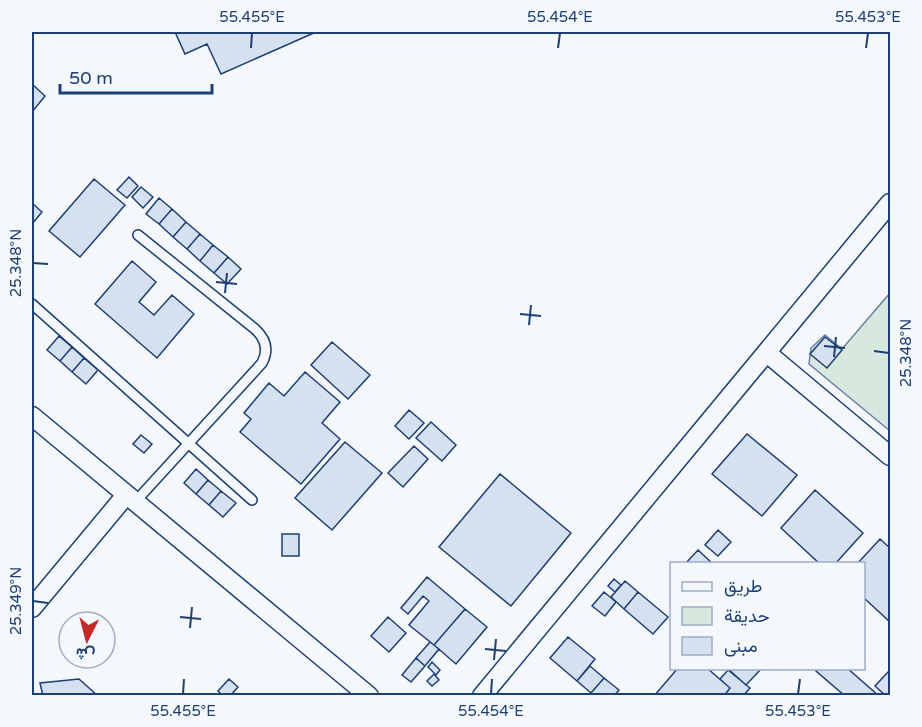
<svg xmlns="http://www.w3.org/2000/svg" width="922" height="727" viewBox="0 0 922 727" font-family="'Varela Round',Vazirmatn,sans-serif">
<style>
.green{fill:#d7e8df;stroke:#687fa3;stroke-width:1.5}
.building{fill:#d5e0f0;stroke:#1d3f73;stroke-width:1.5}
.lines{fill:none;stroke-linecap:round;stroke-linejoin:round}
.service-casing{stroke:#1d3f73;stroke-width:12}
.minor-casing{stroke:#1d3f73;stroke-width:21}
.service{stroke:#f4f7fb;stroke-width:9}
.minor{stroke:#f4f7fb;stroke-width:18}
.ticks{fill:none;stroke:#1d3f73;stroke-width:2}
.neatline{fill:none;stroke:#1d3f73;stroke-width:2}
.ticks-label{font-size:15px;text-anchor:middle;fill:#1d3f73}
</style>
<rect width="100%" height="100%" fill="#f4f7fb"/>
<!-- green -->
<path class="green" d="M890,293V431L809,364L811,348L825,335L842,349Z"/>
<!-- building -->
<path class="building" d="M175,32H316L221,74L207,44L185,54Z
M32,84L45,96L32,112Z
M129,177L138,186L127,198L117,190Z
M94,179L125,205L80,257L49,231Z
M141,187L153,197L143,208L132,197Z
M159,198L172,209L159,224L146,214Z
M32,203L42,212L32,224Z
M172,209L186,222L173,237L159,224Z
M186,222L200,234L187,249L173,237Z
M200,234L213,245L200,261L187,249Z
M213,245L228,257L214,273L200,261Z
M228,257L241,269L227,284L214,273Z
M132,261L156,282L139,302L154,315L172,295L194,314L157,358L95,304Z
M59,336L72,347L60,361L47,350Z
M825,337L842,350L827,368L810,354Z
M332,342L370,375L348,399L311,365Z
M72,347L84,358L72,372L60,361Z
M84,358L98,370L86,384L72,372Z
M305,372L340,402L322,423L340,439L301,484L240,432L251,419L244,413L269,383L284,396Z
M409,410L424,423L409,439L395,426Z
M431,422L456,445L442,461L416,438Z
M747,434L797,475L762,516L712,474Z
M141,435L152,444L144,453L133,444Z
M345,442L382,473L332,530L295,498Z
M414,446L428,459L403,487L388,473Z
M196,469L208,480L196,494L184,483Z
M500,474L571,533L511,606L439,547Z
M208,480L221,491L209,505L196,494Z
M815,490L863,533L835,564H820L781,528Z
M221,491L236,503L223,517L209,505Z
M718,530L731,542L718,556L705,545Z
M282,534H299V556H282Z
M880,539L890,548V622L864,598V564H857Z
M698,550L713,564H685Z
M427,577L465,609L434,645L409,625L429,601L423,596L408,614L401,608Z
M614,579L621,585L615,592L608,586Z
M625,581L638,592L624,609L611,597Z
M604,592L616,602L605,616L592,606Z
M638,592L668,617L653,634L624,609Z
M465,609L487,627L456,664L434,645Z
M388,617L406,633L389,652L371,636Z
M568,637L595,659L577,681L550,658Z
M430,642L439,649L425,666L416,658Z
M416,658L425,666L411,682L402,675Z
M432,662L440,670L436,675L428,667Z
M590,666L604,678L591,693L577,681Z
M678,668H707L730,688L724,696H654Z
M727,668H762L746,685Z
M818,668H847L879,696H845L816,671Z
M728,670L750,688L743,696H724L730,688L720,679Z
M888,672L890,674V696H886L875,686Z
M434,674L439,680L432,686L427,681Z
M604,678L619,690L614,696H594L591,693Z
M79,679L98,696H43L40,683Z
M229,679L238,687L230,696H223L218,691Z"/>
<g class="lines">
<defs>
<path id="service" d="M32,304L252,500
M135,502L262,363C269,350 266,339 255,329L138,235"/>
<path id="minor" d="M767,353L890,456
M32,416L369,696
M32,608L126,495
M482,696L890,203"/>
</defs>
<!-- service casing -->
<use href="#service" class="service-casing"/>
<!-- minor casing -->
<use href="#minor" class="minor-casing"/>
<!-- service -->
<use href="#service" class="service"/>
<!-- minor -->
<use href="#minor" class="minor"/>
</g>
<!-- ticks -->
<path class="ticks" d="M251,48L252,33M558,48L560,33M866,48L868,33M33,263L48,264M216,282L237,284M225,293L227,273M520,314L541,316M529,325L531,305M824,346L845,348M874,351L889,353M834,357L836,337M33,601L48,603M180,617L201,619M190,628L192,607M485,649L506,651M494,660L496,639M183,694L184,679M491,694L492,679M798,694L800,679"/>
<!-- border -->
<rect width="922" height="727" fill="none" stroke="#f4f7fb" stroke-width="66"/>
<!-- legend -->
<rect x="670" y="562" width="195" height="108" fill="#f4f7fb" stroke="#9eadc5" stroke-width="1.5"/>
<rect x="682" y="582" width="30" height="9" fill="#f4f7fb" stroke="#9eadc5" stroke-width="1.5"/>
<text x="724" y="592" font-size="18" fill="#1d3f73">طريق</text>
<rect x="682" y="607" width="30" height="18" fill="#d7e8df" stroke="#9eadc5" stroke-width="1.5"/>
<text x="724" y="622" font-size="18" fill="#1d3f73">حديقة</text>
<rect x="682" y="637" width="30" height="18" fill="#d5e0f0" stroke="#9eadc5" stroke-width="1.5"/>
<text x="724" y="652" font-size="18" fill="#1d3f73">مبنى</text>
<!-- north arrow -->
<g transform="translate(87 640) rotate(186)"><circle r="28" fill="#f4f7fb" stroke="#9eadc5" stroke-width="1.5"/>
<path d="M0-4.5L10 22L0 15L-10 22Z" fill="#c62828"/>
<text y="-9" font-size="16" font-weight="bold" text-anchor="middle" fill="#1d3f73">ش</text>
</g>
<!-- scale -->
<path d="M60 84v9h152v-9" fill="none" stroke="#1d3f73" stroke-width="3"/>
<text x="69" y="84" font-size="18" fill="#1d3f73" stroke="#f4f7fb" stroke-width="4.5" paint-order="stroke">50 m</text>
<rect x="33" y="33" width="856" height="661" class="neatline"/>
<g class="ticks-label">
<text x="252" y="22">55.455°E</text>
<text x="560" y="22">55.454°E</text>
<text x="868" y="22">55.453°E</text>
<text transform="translate(16 263) rotate(-90)" y="5">25.348°N</text>
<text transform="translate(906 353) rotate(-90)" y="5">25.348°N</text>
<text transform="translate(16 601) rotate(-90)" y="5">25.349°N</text>
<text x="183" y="716">55.455°E</text>
<text x="491" y="716">55.454°E</text>
<text x="798" y="716">55.453°E</text>
</g>
</svg>
